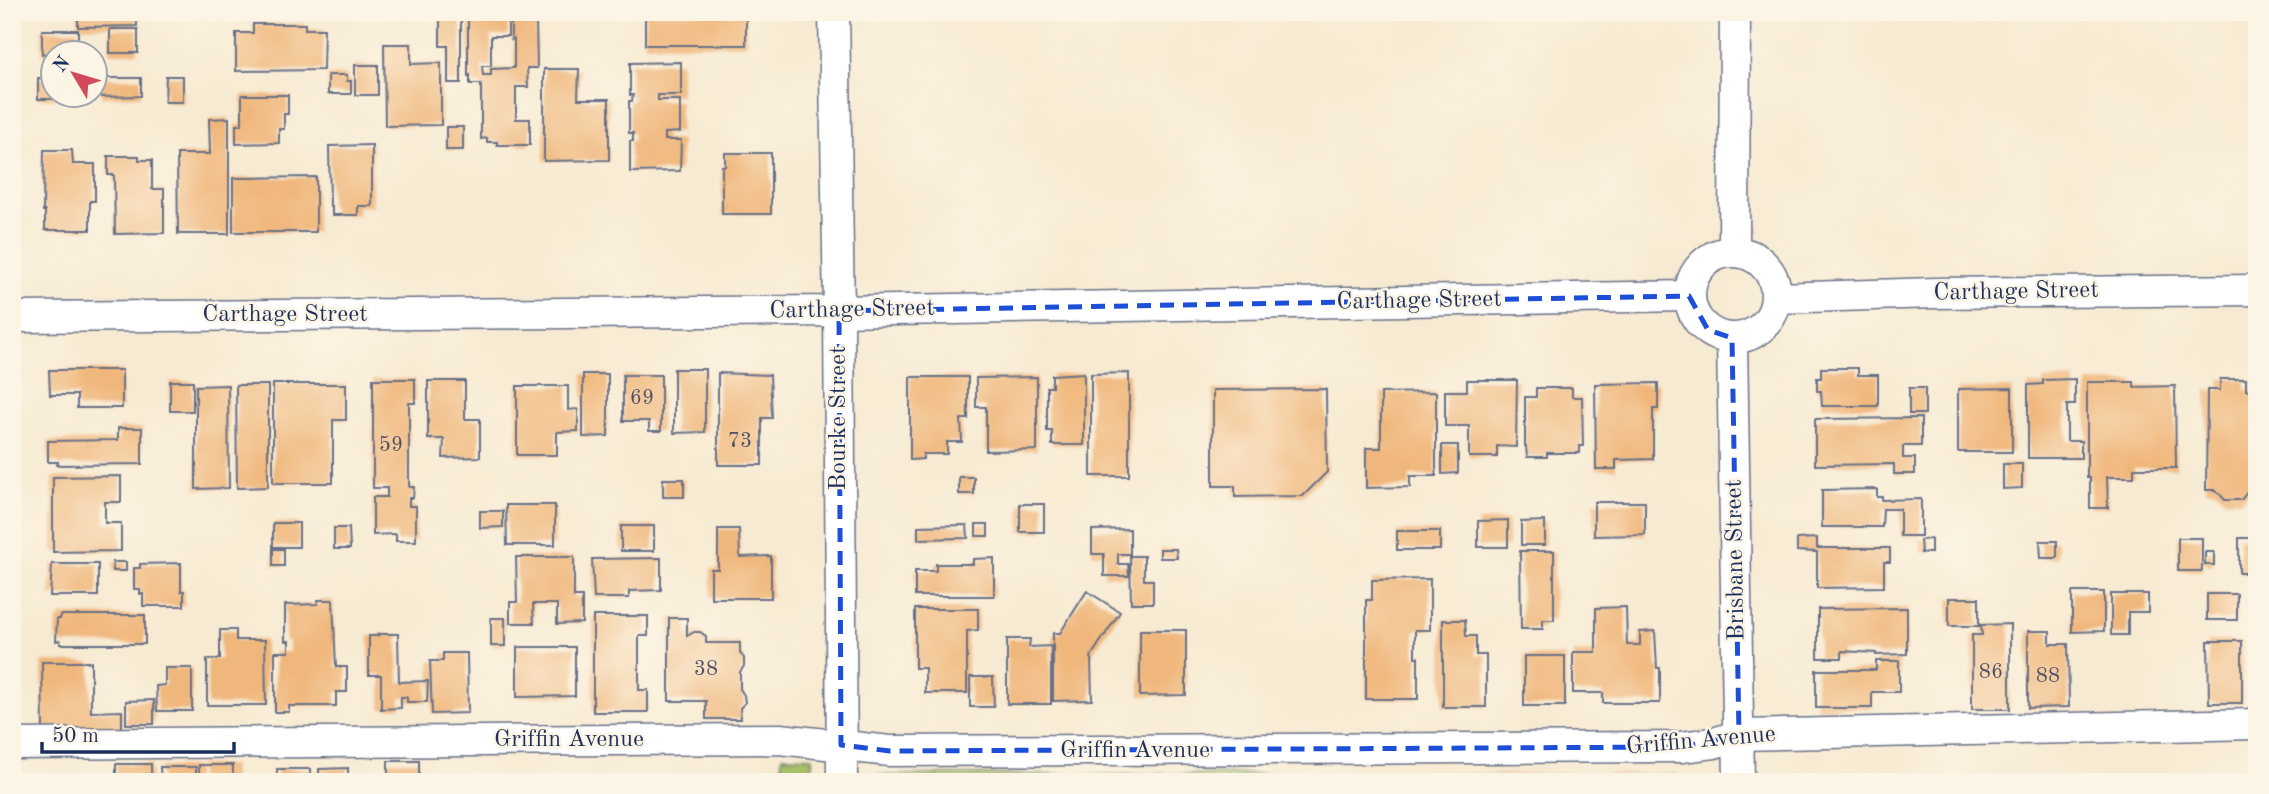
<svg xmlns="http://www.w3.org/2000/svg" width="2269" height="794" viewBox="0 0 2269 794" font-family="'Old Standard TT',serif">
<style>
.built{fill:#edd7bb}
.green{fill:#a8c168;stroke:#627863;stroke-width:2}
.building{fill:#f0b77c}
.lines{fill:none;stroke-linecap:round;stroke-linejoin:round}
.minor-casing{stroke:#687087;stroke-width:33}
.minor{stroke:#fff;stroke-width:30}
.marked{fill:none;stroke:#1d4ed8;stroke-width:5;stroke-dasharray:14 9;stroke-linejoin:round}
.labels{text-anchor:middle;dominant-baseline:central;stroke-width:5;stroke-linejoin:round;paint-order:stroke}
.number-label{font-size:21px;fill:#505166}
.street-label{font-size:24px;fill:#1b2f5e;stroke:#fcf5e5}
</style>
<rect width="100%" height="100%" fill="#fcf5e5"/>
<filter id="ink" filterUnits="userSpaceOnUse"><feTurbulence type="fractalNoise" baseFrequency=".0143" numOctaves="2"/><feDisplacementMap in="SourceGraphic" scale="14" xChannelSelector="R" yChannelSelector="G"/><feConvolveMatrix kernelMatrix="1 2 1 2 8 2 1 2 1" color-interpolation-filters="sRGB"/></filter>
<filter id="wash" filterUnits="userSpaceOnUse"><feTurbulence type="fractalNoise" baseFrequency=".00686" numOctaves="4" result="noise"/><feDisplacementMap in="SourceGraphic" scale="28" xChannelSelector="R" yChannelSelector="G"/><feGaussianBlur stdDeviation="1.57" result="paint"/><feColorMatrix in="noise" values="0 0 0 0 0 0 0 0 0 0 0 0 0 0 0 0 0 1.4 0 .05"/><feComposite in="paint" operator="in"/></filter>
<g filter="url(#wash)">
<rect width="100%" height="100%" fill="#f7ead2"/>
<!-- built -->
<path class="built" d="M1677,773V782H1306V774Z"/>
<!-- green -->
<path class="green" d="M782,756L812,757V782H782Z
M1306,774V782H871V775Z"/>
<g id="blocks">
<!-- building -->
<path class="building" d="M78,12H132V18H137V26L78,27Z
M543,12H569V17H543Z
M645,13H746V45H645Z
M440,14H461V83H448V46H440Z
M468,17H508V36H491V66H482L483,75H491V69L514,68V39L511,40V19H536L537,68H527L528,87H516V119H530V145H497V142H487V138L481,139V84H470V75L468,76Z
M253,24H305V29H324L323,70L236,71V33H253Z
M110,29H138V53H110Z
M42,30H78V52L42,54Z
M384,44H411V64L441,63V125L385,126Z
M681,62V95H658V100H680V132L665,133V140H681L680,171L630,172V141H633V133H629V101H632L633,95H630V63Z
M355,65H378V95H355Z
M544,69H579L578,99H609V160L544,161Z
M328,75H347V81H351V94H328Z
M166,76H183V102H165Z
M38,78H52V94H55V99H38Z
M101,78H141V96L101,97Z
M242,95H288V114H284V129H279V143L236,144V125H242Z
M229,118V234H178L177,154H210L209,119Z
M446,127H463V150H446Z
M372,145V206H358V215H332V206H330L329,146Z
M44,150H72L73,164H95V201H90V230H45V211H43Z
M725,153H771V214H722V166H725Z
M108,156H139V160H152V189H164V233L115,234L114,175H108Z
M316,177V232H233V178Z
M1821,368H1858V375H1878V406H1822L1821,391H1817V378H1821Z
M674,369H705V432L674,433Z
M49,370H122V408H77V395H50Z
M718,373L770,375L772,418H762V465H718Z
M1084,373V445H1052V431H1047V387H1052V375Z
M1129,373V476H1091V374Z
M583,374H608V436L583,437Z
M623,375H661V431H649V421H623Z
M910,377H968V419H961L962,442H947V454H923V459L910,460Z
M1037,377V450L986,451V407H976V378Z
M373,379H415V403H409V487H414L413,498H409V506H416V541H396V534L373,535V497H387V488H373Z
M2075,379V405H2067V441H2081V458H2028V385L2043,384V380Z
M2220,379H2246V390H2257L2256,489L2249,490L2241,500H2225L2216,490H2206L2207,390H2220Z
M1467,380H1517L1516,447L1497,446V457H1469V426H1445V391H1467Z
M170,381H193V411H170Z
M428,381H465V419H480V457L443,458L444,439H428Z
M2087,382H2134V387L2175,386L2176,468H2134V477H2107L2108,508H2090V478H2087Z
M1658,383V409H1653V459L1616,460V469H1596L1595,384Z
M273,384H346V420H333V483H273Z
M228,385L229,488L196,489V386Z
M236,385H268V487L237,488Z
M517,386H568V410L578,409V431L557,432V455H517Z
M1536,388H1572V397H1582L1583,446H1580V453H1547V457H1527L1526,446H1525V397H1536Z
M1909,388H1925V414H1909Z
M2012,388V452H1958V389Z
M1326,389L1327,472L1303,496L1235,497V486H1213V390Z
M1436,392V476H1410V487L1366,488V448H1381V393Z
M1921,418V446H1903V458H1915V474H1894V464L1815,465V419Z
M118,428H142V464L57,465L58,462H48V441L118,440Z
M1442,445H1458V473L1442,474Z
M2003,464H2022V488L2003,489Z
M121,476V502H105V523H121V551L53,552V477Z
M959,477H974V494H959Z
M663,479H684V497H663Z
M1877,489V497H1882V500L1921,499V536H1900V509H1883L1882,527H1822V490Z
M1594,502H1645V535L1594,536Z
M1020,504H1044V532H1020Z
M506,505H555V545H507Z
M480,511H503V527L480,528Z
M1508,520V547H1478V521Z
M1545,521V545H1521V522Z
M273,523H299V547H273Z
M976,524H988V536H976Z
M967,525L968,538L918,539V526Z
M621,526H654V551H621Z
M334,528H349L350,549H334Z
M718,529H739L740,557L771,556V598H711V569H718Z
M1130,529V554H1118V564H1128L1129,576H1104V554H1092V530Z
M1397,531H1440V550H1397Z
M1817,538V548H1890V562H1884V587L1817,588V552L1797,551V539Z
M2178,538H2202V571H2178Z
M2239,538H2257V573H2239Z
M1931,539V553H1921L1920,540Z
M2040,541H2057V558H2041Z
M273,549H284V566H273Z
M1160,549H1176L1177,558H1160Z
M1520,551H1554V620H1543V629H1521Z
M2205,552H2214V565H2205Z
M1130,556H1144V580H1153V603H1131Z
M516,557H574V597H582V623L557,624V604H533L534,623H510V602H517Z
M661,558V590L629,591V598H594L592,559Z
M994,558V596H915V571H936V564H973V559Z
M113,562H126V571H113Z
M181,563V591H184V606H143V594H140V589H134V568H140V564Z
M52,564H98V596H50Z
M1430,579V630H1415V657H1418V699H1366V600H1372V580Z
M1087,591L1120,612L1091,656L1092,700L1053,701V633H1060Z
M2072,592H2104V631L2072,632Z
M2111,594H2148V612H2128V635H2111Z
M2207,594H2237V620H2207Z
M1949,598H1979V626H1949Z
M318,600H333L336,667H347V692H336V706H289V712H275V652H289V641H285V605L318,604Z
M1626,607L1627,645H1640V632L1655,631L1657,668H1660V703H1603V693H1573V652H1596V608Z
M1907,608V654L1876,655V653L1842,651V658H1818V609Z
M915,609H978V630L967,631V693H925V668H915Z
M61,615H145V644H60V640L56,641L57,619H60Z
M593,616H648V636H639V690H648V712H593Z
M491,618H505V646H491Z
M669,618H687V636L694,632H700L706,636V643H740V653L744,658V666L740,672V689L744,695L745,703L740,708L741,719H706V701H669Z
M1443,620H1465L1466,636H1476V655H1486V707H1443Z
M2010,624V709H1972V635H1982L1981,625Z
M220,630H236V640H265L266,705H207V659H220Z
M1140,630H1186V695L1140,696Z
M2028,631H2050V644H2068L2069,707L2028,708Z
M378,634H398L399,682L428,681L427,702H407V697H401V708L381,709V675H369V636H378Z
M1007,639H1030L1029,647L1051,646V704H1007Z
M2208,641H2242V703H2209Z
M517,647H575V696L517,697Z
M443,653H467L468,713L432,714L430,661H443Z
M1524,656H1565V706H1524Z
M1876,661H1899V692H1872V708H1816V670H1876Z
M42,662H91V712L122,711V728L43,729Z
M165,668H192V711H157L156,686L165,685Z
M970,677H993L994,707H970Z
M154,700V724H126V701Z
M388,761H419V782H388Z
M116,764H151V782H116Z
M199,765H233V782H199Z
M160,767H196V782H161Z
M348,768V782H319V769Z
M277,769H310V782H277Z"/>
</g>
</g>
<g filter="url(#ink)">
<use href="#blocks" fill-opacity="0" stroke="#687087" stroke-width="2"/>
<g class="lines">
<defs>
<path id="minor" d="M834,12L839,311L842,782
M1734,251L1735,12
M1690 295a43 43 0 1 1 86 0a43 43 0 1 1-86 0Z
M1776,298L1935,293L2257,290
M15,317L839,311L1689,296
M1732,338L1739,782
M12,744L780,739L890,751L1681,747L1714,743L1739,735L2257,724"/>
</defs>
<!-- minor casing -->
<use href="#minor" class="minor-casing"/>
<!-- minor -->
<use href="#minor" class="minor"/>
</g>
</g>
<!-- marked area -->
<path class="marked" d="M1689,296L1708,330L1732,338L1739,735L1681,747L890,751L841,745L839,311Z"/>
<g class="labels">
<!-- number labels -->
<g class="number-label">
<text x="642" y="398">69</text>
<text x="740" y="441">73</text>
<text x="391" y="445">59</text>
<text x="706" y="669">38</text>
<text x="1991" y="672">86</text>
<text x="2048" y="676">88</text>
</g>
<!-- street labels -->
<g class="street-label">
<text transform="translate(2016 292) rotate(-1)">Carthage Street</text>
<text transform="translate(1419 301) rotate(-1)">Carthage Street</text>
<text transform="translate(852 310) rotate(-1)">Carthage Street</text>
<text x="285" y="315">Carthage Street</text>
<text transform="translate(839 418) rotate(-90)">Bourke Street</text>
<text transform="translate(1736 560) rotate(-91)">Brisbane Street</text>
<text x="569" y="740">Griffin Avenue</text>
<text transform="translate(1701 741) rotate(-5)">Griffin Avenue</text>
<text x="1135" y="751">Griffin Avenue</text>
</g>
</g>
<!-- margin -->
<rect width="2269" height="794" fill="none" stroke="#fcf5e5" stroke-width="42"/>
<!-- north arrow -->
<g transform="translate(74 74) rotate(308)"><circle r="33" fill="#fcf5e5" stroke="#a2a6af" stroke-width="2"/>
<path d="M0-5L12 26L0 18L-12 26Z" fill="#d1495b"/>
<text y="-10" font-size="19" font-weight="bold" text-anchor="middle" fill="#1b2f5e">N</text>
</g>
<!-- scale -->
<path d="M42 742v10h192v-10" fill="none" stroke="#1b2f5e" stroke-width="3.5"/>
<text x="52" y="742" font-size="21" fill="#1b2f5e" stroke="#fcf5e5" stroke-width="5" paint-order="stroke">50 m</text>
</svg>
